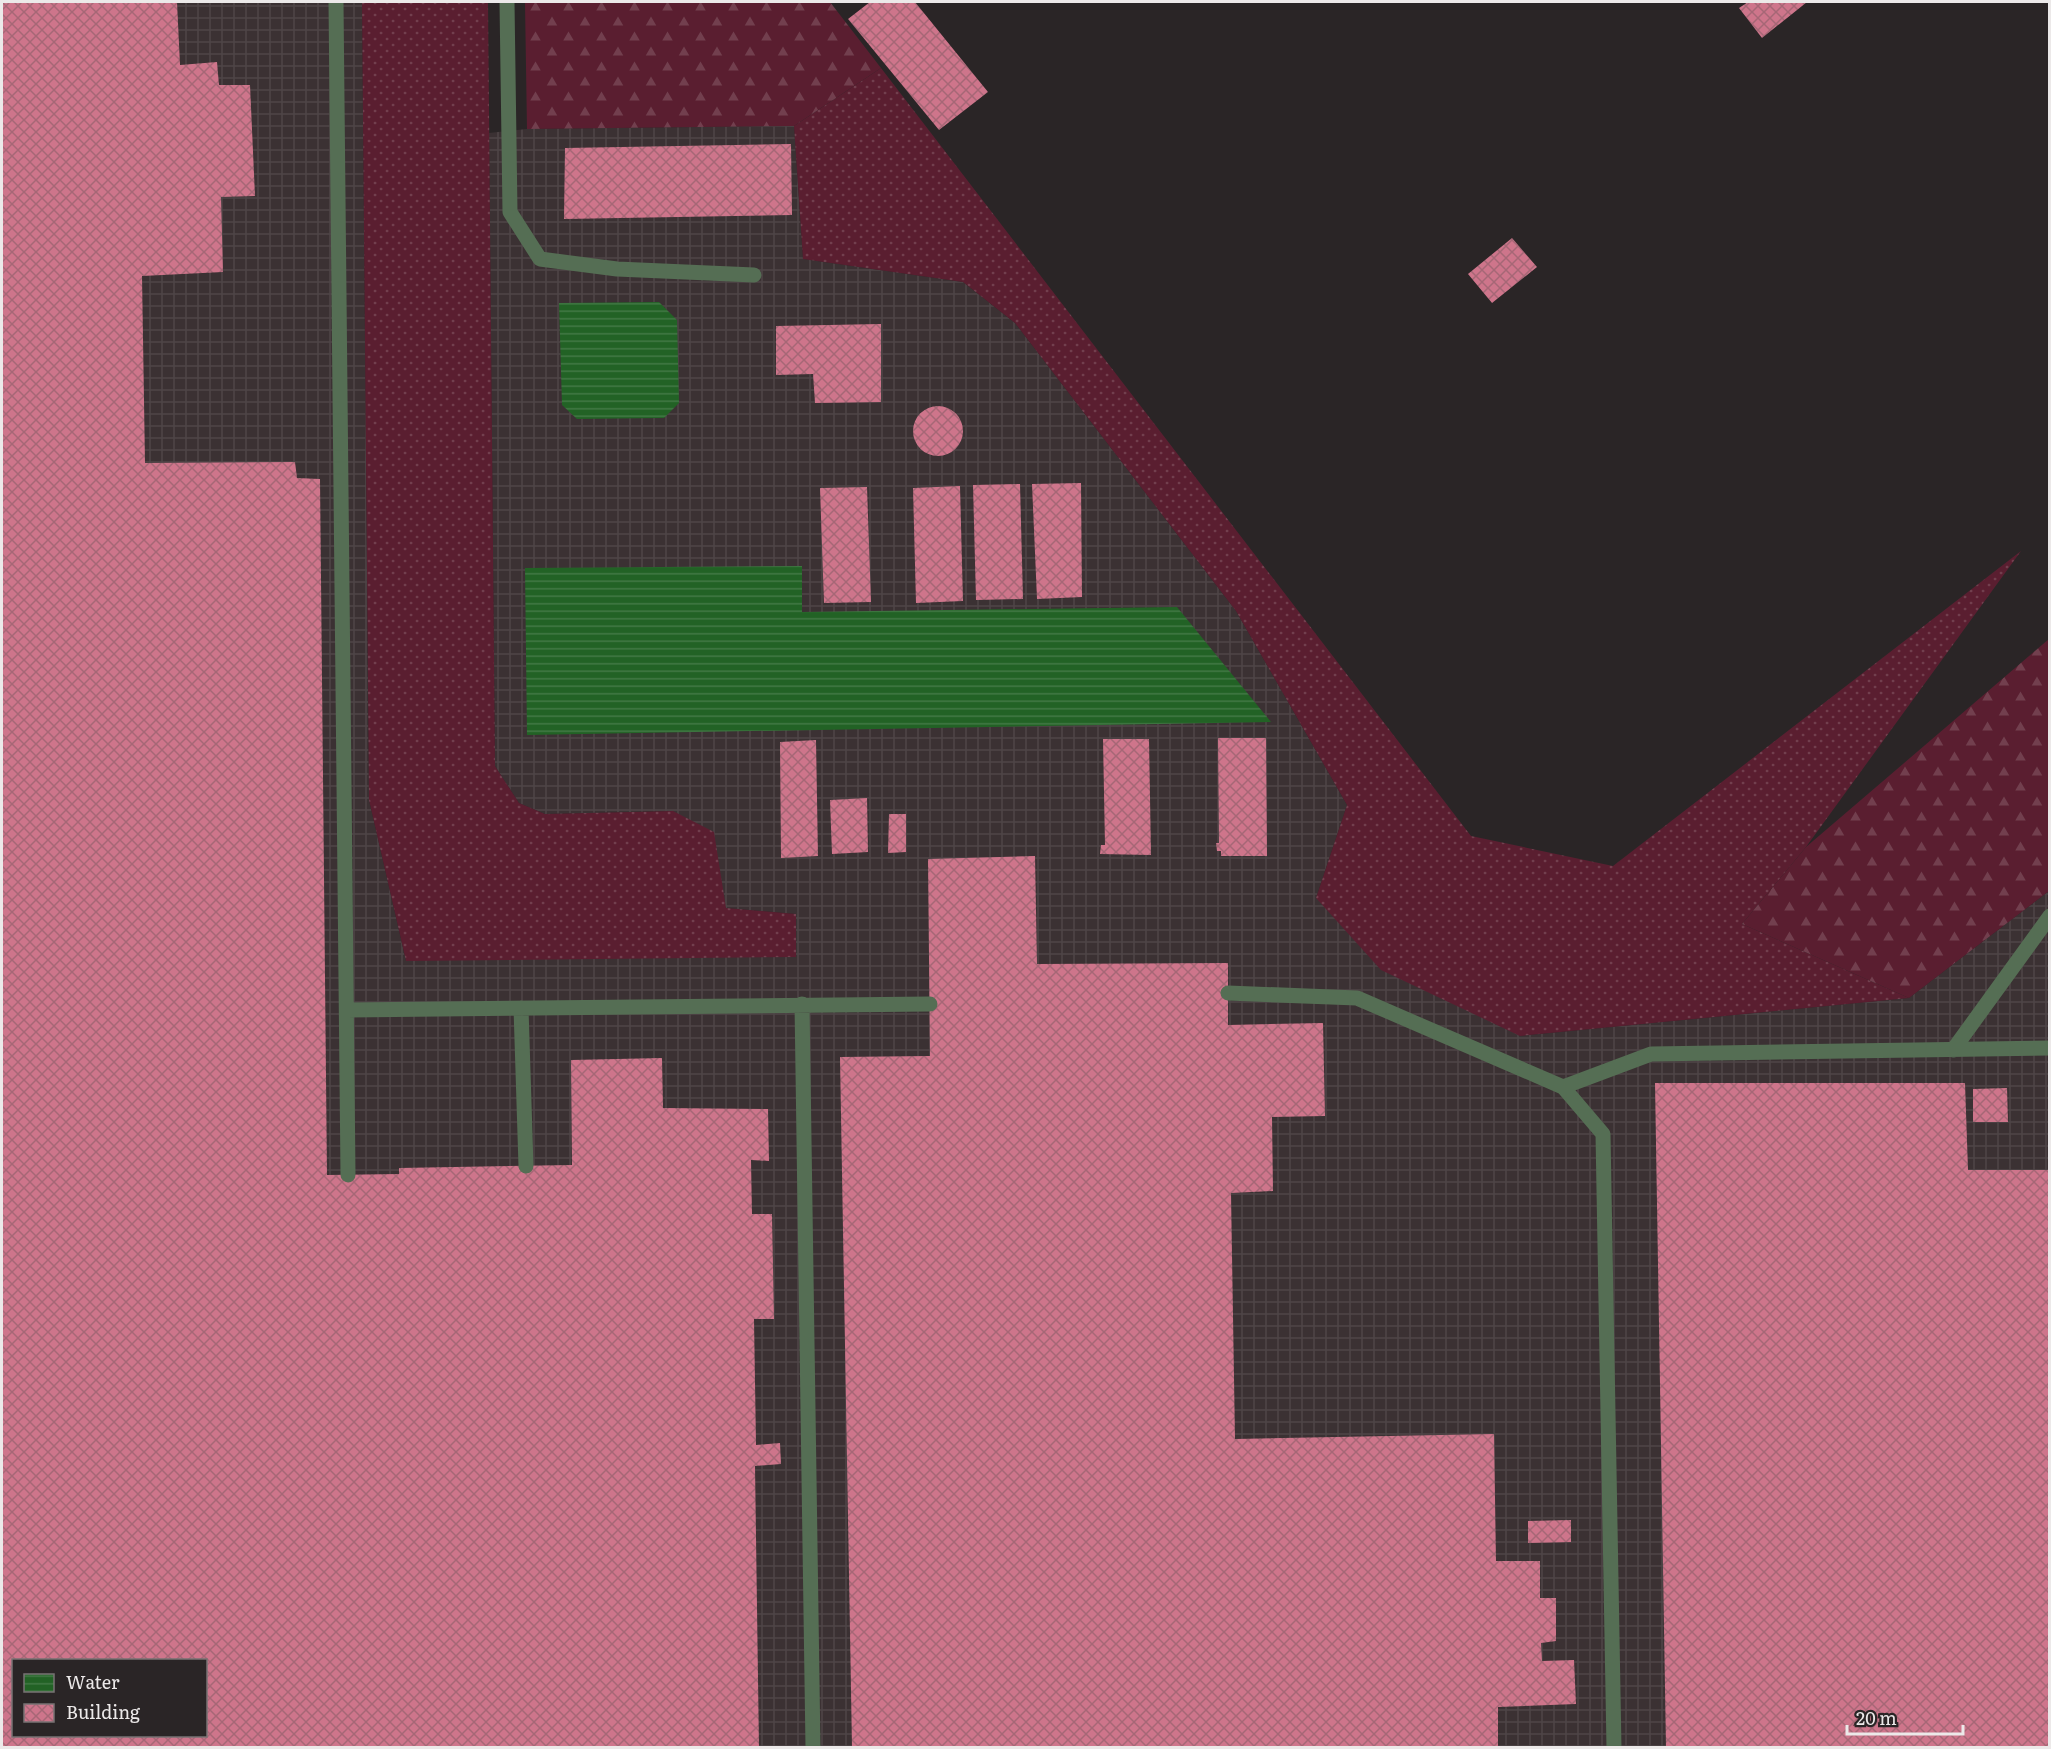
<svg xmlns="http://www.w3.org/2000/svg" width="2051" height="1749" viewBox="0 0 2051 1749" font-family="Literata,serif">
<style>
.industrial{fill:url(#industrial-grid);fill-rule:evenodd}
.grass{fill:url(#grass-dots)}
.forest{fill:url(#forest-firs)}
.water{fill:url(#water-rules)}
.building{fill:url(#building-cross-hatch);fill-rule:evenodd}
.lines{fill:none;stroke-linecap:round;stroke-linejoin:round}
.service{stroke:#556e54;stroke-width:15}
</style>
<defs>
<pattern id="industrial-grid" width="8" height="8" patternUnits="userSpaceOnUse" patternTransform="scale(1.5)"><rect width="8" height="8" fill="#3b3133"/><path d="M0 4h8M4 0v8" fill="none" stroke="#4e4547"/></pattern>
<pattern id="grass-dots" width="8" height="8" patternUnits="userSpaceOnUse" patternTransform="scale(1.5)"><rect width="8" height="8" fill="#5a1e30"/><path d="M2 2h.1M6 6h.1" fill="none" stroke="#723f4e" stroke-width="1.8" stroke-linecap="round"/></pattern>
<pattern id="forest-firs" width="22" height="20" patternUnits="userSpaceOnUse" patternTransform="scale(1.5)"><rect width="22" height="20" fill="#5a1e30"/><path d="M5 1l3.5 6h-7zM16 11l3.5 6h-7z" fill="#723f4e"/></pattern>
<pattern id="water-rules" width="6" height="5" patternUnits="userSpaceOnUse" patternTransform="scale(1.5)"><rect width="6" height="5" fill="#226225"/><path d="M0 2.5h6" fill="none" stroke="#427845"/></pattern>
<pattern id="building-cross-hatch" width="8" height="8" patternUnits="userSpaceOnUse" patternTransform="scale(1.5)"><rect width="8" height="8" fill="#ce758b"/><path d="M0 0l8 8M0 8l8-8" fill="none" stroke="#a66776"/></pattern>
</defs>
<rect width="100%" height="100%" fill="#2a2526"/>
<!-- industrial -->
<path class="industrial" d="M2,2H362L369,800L406,961L796,914L726,908L673,811L545,814L519,803L495,766L489,133L527,129L794,126L803,259L963,282L1015,323L1236,611L1347,805L1316,898L1520,1036L1909,998L2049,891V1747L2,1748ZM14,1660H206V1736H14Z"/>
<!-- grass -->
<path class="grass" d="M362,2H488L495,766L519,803L545,814L673,811L714,832L726,908L796,914V957L406,961L369,800Z
M881,68L1471,836L1613,866L2021,551L1806,847L1742,924L1909,998L1520,1036L1381,970L1316,898L1347,805L1236,611L1015,323L963,282L803,259L794,126Z"/>
<!-- forest -->
<path class="forest" d="M525,2H830L881,68L794,126L527,129Z
M2049,639V891L1909,998L1742,924L1806,847Z"/>
<!-- water -->
<path class="water" d="M659,302L677,320L679,403L664,418L577,419L562,405L559,303Z
M802,566V612L1177,607L1271,722L527,735L525,568Z"/>
<!-- building -->
<path class="building" d="M2,2H177L180,65L217,62L219,85H250L255,196L221,197L223,272L142,276L145,463L295,462L297,478L320,479L327,1175L399,1174V1168L572,1165L571,1060L662,1058L663,1108L768,1109L769,1161L751,1160L752,1214H772L774,1319H754L756,1445L780,1443L781,1464L755,1466L759,1748H2ZM14,1660H206V1736H14Z
M870,2H915L988,92L939,130L848,19Z
M1748,2H1807L1762,38L1739,8Z
M791,144L792,215L564,219L565,148Z
M1512,238L1537,267L1492,303L1468,274Z
M881,324V402L815,403L813,374L776,375V326Z
M913 431a25 25 0 1 1 50 0a25 25 0 1 1-50 0Z
M1081,483L1082,597L1037,599L1032,484Z
M1020,484L1023,599L976,600L973,485Z
M960,486L963,601L916,603L913,488Z
M867,487L871,602L824,603L820,488Z
M1218,738H1266L1267,856H1221V851H1217L1216,843H1219Z
M1103,739H1149L1151,855L1100,854L1101,845H1105Z
M816,740L818,856L781,858L780,742Z
M867,798L868,852L832,854L830,800Z
M889,814H906V852L888,853Z
M1035,856L1037,964L1228,963V1025L1323,1023L1325,1116L1272,1117L1273,1191L1231,1193L1235,1439L1494,1434L1496,1561H1540V1598H1556V1641L1541,1643L1542,1661L1574,1660L1576,1704L1498,1707V1748H852L840,1057L930,1056L928,859Z
M1655,1083H1965L1968,1170H2050V1748H1666Z
M2007,1088L2008,1122H1973V1089Z
M1571,1520V1542L1528,1543V1521Z"/>
<g class="lines">
<!-- service -->
<path class="service" d="M336,2L348,1175
M507,2L510,212L540,259L617,269L754,275
M1228,993L1357,998L1563,1087L1603,1134L1614,1748
M802,1004L813,1748
M521,1008L526,1166
M347,1010L930,1004
M1953,1050L2050,916
M1563,1087L1651,1054L2050,1048"/>
</g>
<!-- border -->
<rect width="2051" height="1749" fill="none" stroke="#ece9e9" stroke-width="6"/>
<!-- legend -->
<rect x="12" y="1659" width="195" height="78" fill="#2a2526" stroke="#787374" stroke-width="1.5"/>
<rect x="24" y="1674" width="30" height="18" fill="url(#water-rules)" stroke="#787374" stroke-width="1.5"/>
<text x="66" y="1689" font-size="18" fill="#ece9e9">Water</text>
<rect x="24" y="1704" width="30" height="18" fill="url(#building-cross-hatch)" stroke="#787374" stroke-width="1.5"/>
<text x="66" y="1719" font-size="18" fill="#ece9e9">Building</text>
<!-- scale -->
<path d="M1847 1725v9h116v-9" fill="none" stroke="#ece9e9" stroke-width="3"/>
<text x="1856" y="1725" font-size="18" fill="#ece9e9" stroke="#2a2526" stroke-width="4.5" paint-order="stroke">20 m</text>
</svg>
